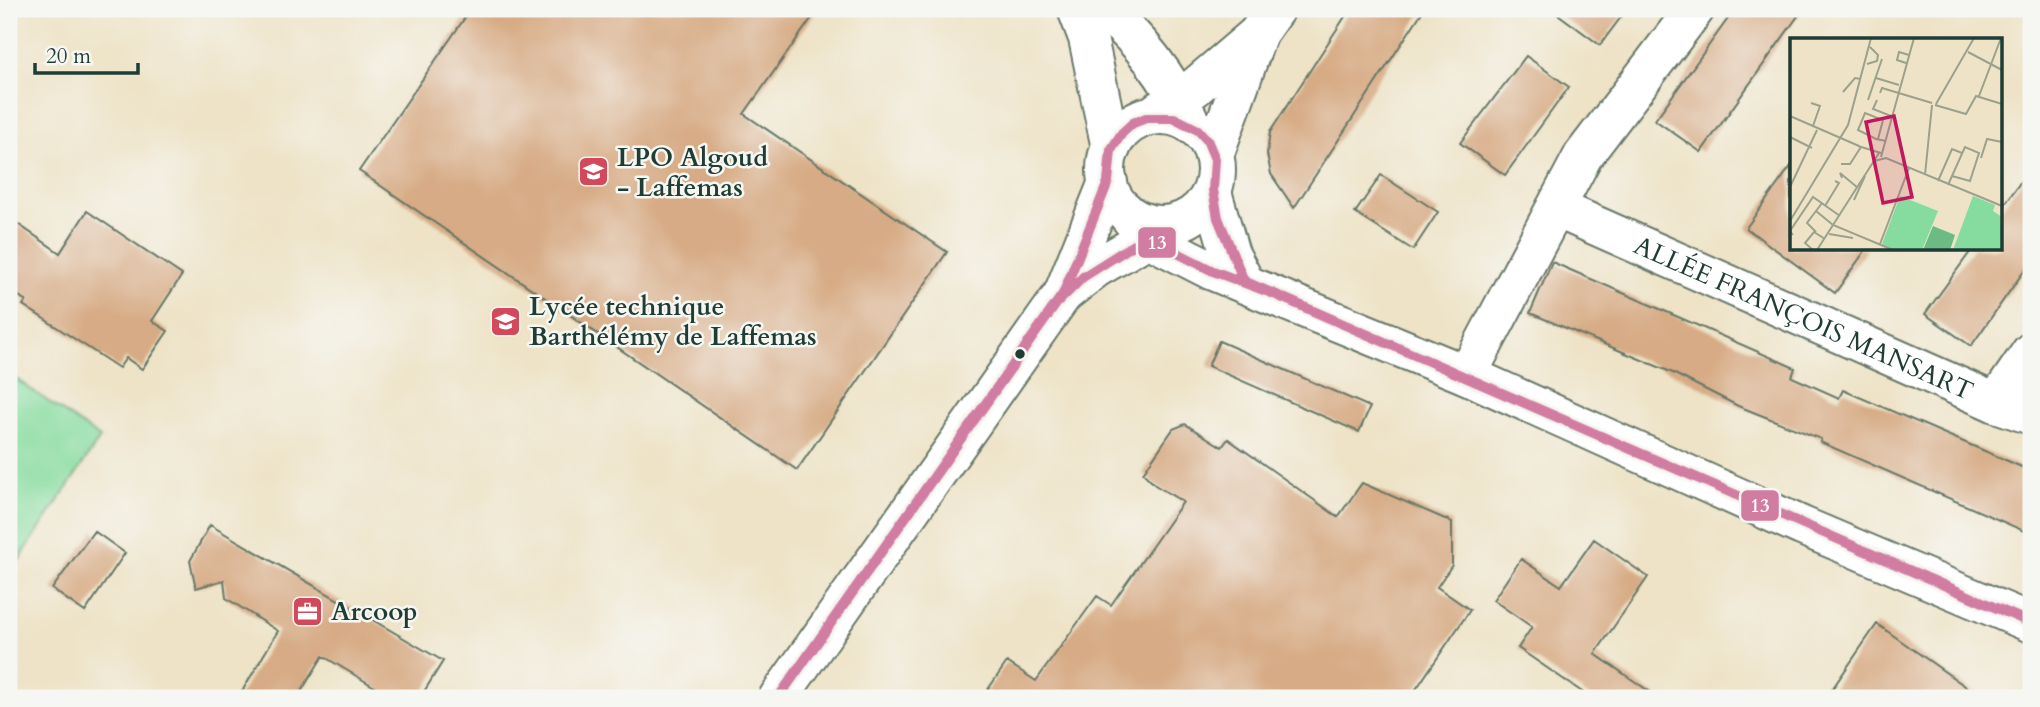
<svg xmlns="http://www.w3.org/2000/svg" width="2040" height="707" viewBox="0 0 2040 707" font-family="Cardo,serif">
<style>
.green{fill:#86db9e;stroke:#528c69;stroke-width:2}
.building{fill:#d7ab85}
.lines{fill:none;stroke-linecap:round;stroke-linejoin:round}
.minor-casing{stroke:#677767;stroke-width:42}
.minor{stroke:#fff;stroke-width:38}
.bus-1-casing{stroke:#f6f6f2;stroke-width:16}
.bus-1{stroke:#d17da2;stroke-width:10}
.bus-dot{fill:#1f3d34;stroke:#f6f6f2;stroke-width:2.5}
.labels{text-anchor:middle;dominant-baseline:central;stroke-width:5;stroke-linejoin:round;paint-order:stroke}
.poi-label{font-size:26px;font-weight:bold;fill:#1f3d34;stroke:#f6f6f2;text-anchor:start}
.street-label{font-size:26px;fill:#1f3d34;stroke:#f6f6f2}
.inset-road{fill:none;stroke:#9ba18c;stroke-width:2}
.view{fill:#c2185b;fill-opacity:0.15;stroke:#c2185b;stroke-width:3.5}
.inset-edge{fill:none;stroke:#1f3d34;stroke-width:3.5}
.line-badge{stroke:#f6f6f2;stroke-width:2.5}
.badge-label{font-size:19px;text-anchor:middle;font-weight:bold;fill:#fff}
</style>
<rect width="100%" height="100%" fill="#f6f6f2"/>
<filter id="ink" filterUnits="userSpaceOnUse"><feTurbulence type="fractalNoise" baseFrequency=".0143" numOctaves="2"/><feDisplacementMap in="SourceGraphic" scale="14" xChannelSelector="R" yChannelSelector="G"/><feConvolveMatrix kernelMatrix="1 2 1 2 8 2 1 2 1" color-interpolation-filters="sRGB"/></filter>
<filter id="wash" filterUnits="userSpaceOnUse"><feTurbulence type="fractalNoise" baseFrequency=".00686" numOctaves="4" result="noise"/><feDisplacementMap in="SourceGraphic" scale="28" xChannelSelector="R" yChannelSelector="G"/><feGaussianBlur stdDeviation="1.57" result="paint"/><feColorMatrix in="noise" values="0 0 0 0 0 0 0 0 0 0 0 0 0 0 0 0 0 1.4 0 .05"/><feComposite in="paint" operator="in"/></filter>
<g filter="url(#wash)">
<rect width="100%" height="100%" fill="#eee3c7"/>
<!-- green -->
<path class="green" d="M9,374L100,438L9,575Z"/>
<g id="blocks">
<!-- building -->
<path class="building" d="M471,9H818L744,114L947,252L797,470L359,171Z
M1350,9H1424L1294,208L1271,174L1267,154L1270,132Z
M1551,9H1627L1600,45Z
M1735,9H1803L1701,152L1655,120Z
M1526,56L1569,87L1505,175L1460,143Z
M1791,166V248H1867L1835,293L1746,228Z
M2031,167V261L1971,346L1925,314L1973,248H2000V211Z
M1381,175L1438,212L1413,250L1355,213Z
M87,211L182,275L152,321L168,331L142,369L126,358L119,368L23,305L26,301L9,289V218L60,253Z
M1552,262L1795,368L1792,377L1839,398L1843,390L2031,471V534L1820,442L1821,439L1738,406L1673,373L1530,313Z
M1219,341L1370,407L1359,432L1208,366Z
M1185,424L1222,447L1228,439L1338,517L1362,483L1452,522V565L1437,587L1470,610L1410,698H982L1007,662L1036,681L1097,596L1111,605L1183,502L1155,485L1143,473L1173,429Z
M210,525L443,661L420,698H393L323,656L297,698H238L278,631L226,598L224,580L196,588L190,561Z
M94,531L125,553L85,612L52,589Z
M1594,539L1648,577L1595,654L1659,698H1591L1518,648L1532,627L1493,600L1521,559L1561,586Z
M1877,624L1982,698H1826Z"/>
</g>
</g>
<g filter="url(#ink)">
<use href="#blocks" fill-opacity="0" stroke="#677767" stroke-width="2"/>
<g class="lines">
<defs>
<g id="minor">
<path d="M1077,9L1088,38L1111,148"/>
<path d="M1103,9C1142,40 1170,80 1192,125"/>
<path d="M1158,111L1193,89L1254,37"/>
<circle cx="1161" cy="170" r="55"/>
<path d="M1214,155L1258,33L1275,9"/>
<path d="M1212,192L1230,254L1244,281"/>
<path id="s1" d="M1556,208L1996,403L2031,352"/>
<path d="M1125,211L1146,237L1213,271L1467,375L1802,526L2031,623"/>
<path d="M1063,294L1096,268L1169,226"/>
<path d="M1467,375L1583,156L1695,9"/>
<path d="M1996,403L2031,415"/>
<path d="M778,698L1063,294L1108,182"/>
</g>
</defs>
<!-- minor casing -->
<use href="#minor" class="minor-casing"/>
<!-- minor -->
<use href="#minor" class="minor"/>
<defs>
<path id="bus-1" d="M1052,308L1083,277L1146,237L1213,271L1277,295
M778,698L1063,294L1108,182L1111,150L1122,133L1133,123L1146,118H1174L1198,130L1207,140L1215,159L1213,190L1218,218L1244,281L2031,623"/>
</defs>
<!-- bus-1 casing -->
<use href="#bus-1" class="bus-1-casing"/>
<!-- bus-1 -->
<use href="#bus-1" class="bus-1"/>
</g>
</g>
<!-- icons -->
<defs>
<symbol id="school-square" viewBox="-11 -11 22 22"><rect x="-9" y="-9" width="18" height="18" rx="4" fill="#d1495b" stroke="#f6f6f2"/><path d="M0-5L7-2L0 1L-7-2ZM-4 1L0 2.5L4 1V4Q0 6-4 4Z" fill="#fff"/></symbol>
<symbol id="office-square" viewBox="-11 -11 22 22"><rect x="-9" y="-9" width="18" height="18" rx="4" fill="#d1495b" stroke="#f6f6f2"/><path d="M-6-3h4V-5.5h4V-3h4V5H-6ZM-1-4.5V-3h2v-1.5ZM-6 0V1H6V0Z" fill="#fff"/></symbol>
</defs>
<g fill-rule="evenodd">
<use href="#school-square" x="576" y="154" width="35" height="35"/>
<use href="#school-square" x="488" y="304" width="35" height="35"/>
<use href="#office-square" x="290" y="594" width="35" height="35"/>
</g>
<!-- markers -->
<circle class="bus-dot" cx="1020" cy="354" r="6"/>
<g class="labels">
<!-- poi labels -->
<g class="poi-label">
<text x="617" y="157">LPO Algoud<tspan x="617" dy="30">- Laffemas</tspan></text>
<text x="529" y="306">Lycée technique<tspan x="529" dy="30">Barthélémy de Laffemas</tspan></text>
<text x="331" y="611">Arcoop</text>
</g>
<!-- street labels -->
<g class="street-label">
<text stroke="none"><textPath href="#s1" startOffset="271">ALLÉE FRANÇOIS MANSART</textPath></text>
</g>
</g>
<!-- overview -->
<g transform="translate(1790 38)">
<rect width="212" height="212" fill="#eee3c7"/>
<path d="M110,158L148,173L132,212H100L92,206ZM183,158L205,167L203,173L212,179V212H163Z" fill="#86db9e"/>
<path d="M143,188L165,197L160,212H133Z" fill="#6cbb85"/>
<path class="inset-road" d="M178,14L212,32M116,25L107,22L109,14L119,17M77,26L87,23L88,17L80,9M86,40L109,47M53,54L65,40L71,41M90,55L92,50L142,65M189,58L211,0M78,62L92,21M87,62L83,71L101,78M21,65L30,68L23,88M146,66L184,0M145,67L176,76L186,58L212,66M0,78L69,108M0,99L22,110M88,101L93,82L75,75L68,92L86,101L96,103M68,108L91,115M91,119L124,0M191,120L197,101L212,104M84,123L96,120L212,168M51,126H60L71,109M135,137L142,67M52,140L50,135L68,150M148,143L162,111L172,115M158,147L162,138L175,109L189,115L180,143L162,138M0,149L27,92M64,162L75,138M32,165L26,173L43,187L103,212M35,168L49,145L45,143M0,183L58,87L81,0M26,194L17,185L26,173M39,196L63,200M3,197L0,193L23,159L50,178M90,206L119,130M23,212L15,205L24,194L35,201M27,212L89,115"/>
<path class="view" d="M104,78L122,159L93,165L76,84Z"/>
<rect width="212" height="212" class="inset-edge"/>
</g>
<g class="line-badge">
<rect x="1137" y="226" width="40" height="33" rx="7" fill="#d17da2"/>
<rect x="1740" y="489" width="40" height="33" rx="7" fill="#d17da2"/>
</g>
<g class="badge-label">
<text x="1157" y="249">13</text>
<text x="1760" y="512">13</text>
</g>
<!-- margin -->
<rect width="2040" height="707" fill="none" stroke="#f6f6f2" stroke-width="35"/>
<!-- scale -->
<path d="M35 63v10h103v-10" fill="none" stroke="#1f3d34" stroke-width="3.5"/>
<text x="46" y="63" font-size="21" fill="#1f3d34" stroke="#f6f6f2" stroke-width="5" paint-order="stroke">20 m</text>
</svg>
